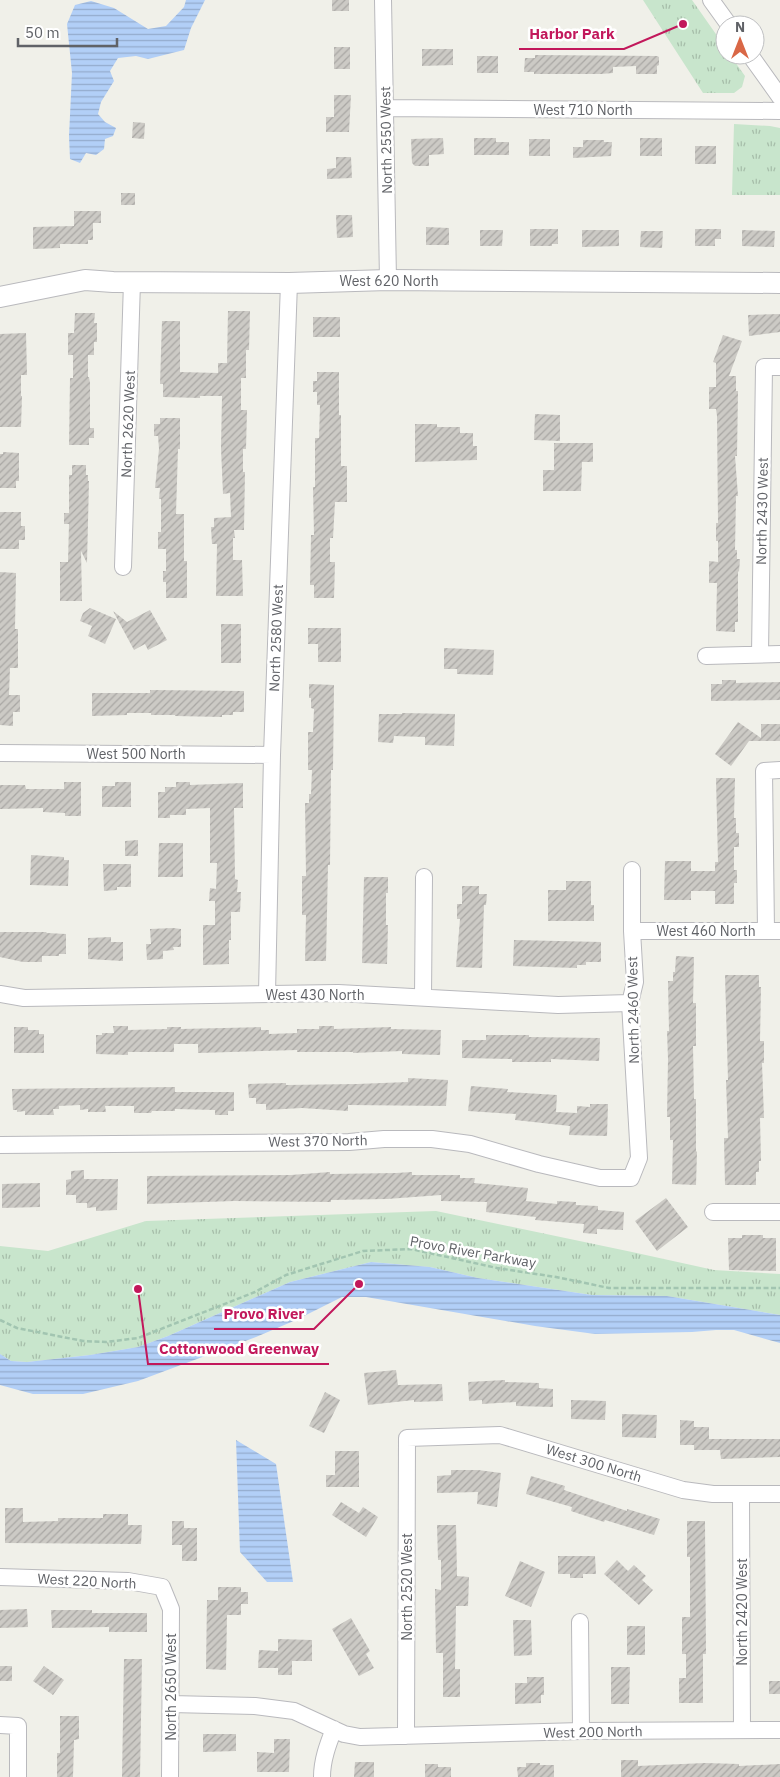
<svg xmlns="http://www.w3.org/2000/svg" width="780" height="1777" viewBox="0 0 780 1777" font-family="'IBM Plex Sans',sans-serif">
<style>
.grass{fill:url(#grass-tufts)}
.water{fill:url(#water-rules)}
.building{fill:url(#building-hatch)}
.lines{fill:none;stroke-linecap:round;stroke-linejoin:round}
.minor-casing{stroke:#b9b9bd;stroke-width:18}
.tertiary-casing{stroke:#b9b9bd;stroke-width:22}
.path{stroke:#a2c5b1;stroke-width:2.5;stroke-dasharray:5 2.5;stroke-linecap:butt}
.minor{stroke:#fff;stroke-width:16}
.tertiary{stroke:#fff;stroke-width:20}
.labels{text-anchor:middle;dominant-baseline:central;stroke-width:5;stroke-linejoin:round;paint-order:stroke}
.street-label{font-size:14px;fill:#606267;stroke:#fff}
.leader{fill:none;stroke:#c2185b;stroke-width:2}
.callout-dot{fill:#c2185b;stroke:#fff;stroke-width:2}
.callout-label{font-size:15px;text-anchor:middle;font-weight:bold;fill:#c2185b;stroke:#fff;stroke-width:5;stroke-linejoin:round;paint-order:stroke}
</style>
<defs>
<pattern id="grass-tufts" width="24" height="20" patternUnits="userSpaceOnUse" patternTransform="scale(1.25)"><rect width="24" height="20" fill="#c8e5cc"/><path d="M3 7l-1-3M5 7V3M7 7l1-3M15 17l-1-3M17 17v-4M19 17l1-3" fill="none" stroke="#a6bda9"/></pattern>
<pattern id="water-rules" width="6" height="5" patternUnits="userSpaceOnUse" patternTransform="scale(1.25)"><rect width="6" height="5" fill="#b2cff7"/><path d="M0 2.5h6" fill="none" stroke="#94abcc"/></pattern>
<pattern id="building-hatch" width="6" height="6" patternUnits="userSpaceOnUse" patternTransform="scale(1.25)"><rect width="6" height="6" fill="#cccac5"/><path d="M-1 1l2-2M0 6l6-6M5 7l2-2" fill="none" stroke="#a9a7a4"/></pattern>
</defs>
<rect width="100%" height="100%" fill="#f0f0e9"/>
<!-- grass -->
<path class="grass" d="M643,0H692L725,47V55H730L745,76L742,87L734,93H703Z
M734,124L770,126L780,128V195H732Z
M436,1211L632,1252L714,1270L780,1274V1315L667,1296L592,1295L478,1278L430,1267L371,1262L290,1282L168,1336L138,1347L90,1355L27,1362L11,1361L0,1354V1246L48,1251L146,1221Z"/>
<!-- water -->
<path class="water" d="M186,0H205L191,28L184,50L148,59L136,56L118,58L110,71L114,81L101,102L98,114L105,122L116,128L113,136L105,139L104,149L96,155L86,153L80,163L70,159L69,136L72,73L67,24L75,5L91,1L114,8L148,29L166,26L184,7Z
M371,1262L430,1267L478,1278L592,1295L667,1296L780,1315V1343L734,1330H716L692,1332L595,1334L535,1326L366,1297H342L296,1320L256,1337L138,1381L83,1394H33L0,1385V1354L11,1361L27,1362L90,1355L138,1347L168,1336L290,1282Z
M236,1440L276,1464L293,1582H267L240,1552Z"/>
<!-- building -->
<path class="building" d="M332,0H349V11H332Z
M334,47H350V69H334Z
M422,49H453V65L422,66Z
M535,55L657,56L659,57V65L657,66V74H636V66L613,67V73L601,74H534V72H524L525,58H535Z
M477,56H498V73H477Z
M334,95H351L349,132H326V117H334Z
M133,122L145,123L144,139L132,138Z
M443,138L444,154L429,155V166H415L412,163L411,139Z
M474,138H496V142H509V155H474Z
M640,138H662V156H640Z
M529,139H550V156H529Z
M583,140H604V142H612L611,156L573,158V147H583Z
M695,146H716V164H695Z
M336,157H351L352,178L327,179V169L336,168Z
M121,193H135V205H121Z
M74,211H101V223H93V240H88V244H60V248L33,249V227L74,226Z
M336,215H352L353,237L337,238Z
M426,227L449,228V245H426Z
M530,229H558V244H552V246H530Z
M695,229H721V239H715V246H695Z
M480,230H503L502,246H480Z
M582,230H619V246L582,247Z
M742,230L775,231L774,247L742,246Z
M641,231H663L662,248L640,247Z
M228,311H250L249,350H246V378H241V410H247L246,449H243V472H245L244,530H234L235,538H233V560H242L243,596H216L217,544H212L211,527H214V518L231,517L230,493L223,494L221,448L222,396H200V398L163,397V384H160L162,321H180V372L218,373V363H227Z
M75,313H95L94,323H97V342H94V355H88V377H89L90,383V428H94V438H89V445H69L70,378H73V355H68V333H74Z
M780,314V332L749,336L748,315Z
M313,317H340V337H313Z
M26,333L27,375H21V396H22L21,427H0V334Z
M723,335L742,341L729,376H736V391H738L737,456H735L738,496H736L735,550H737V559H740L739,572L738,571V622H735V632L716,631L717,583H709V561L718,562V541H716V523H718L717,416L716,409H709V387H716V363L713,362Z
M317,372H339V415H341V466H347V502H335L333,538H330V562H335L334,598H314V585H310L311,535H314L313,487H315V438H319L320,405H317V392H313V381H317Z
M535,414L560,415V441L534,440Z
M160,418H180V449H178L176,514H184V561H187V598H166V582H163V571H166V549H158V532H161V499H159L160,488H155L159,449L158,436H154V424H160Z
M415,424H437V427H460V433H473V446H477V460L415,462Z
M554,443H593V462H582L581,491H543V470H554Z
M3,452L19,453V481H16V488H0V454H3Z
M72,465H86V475H88V481H89L87,563L81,551L82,601H60V562H68L69,524H64V513H69V475H72Z
M0,512H21V526H25V540H19V549H0Z
M0,572L16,573L15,629H18V668H10L9,695H20V712H13V726L0,725Z
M90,608L116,619L105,644L88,636L92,626L80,621L83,613Z
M150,610L167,640L148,650L145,644L134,650L113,611L127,622Z
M221,624H241V663H221Z
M308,628H341V662H318V644H308Z
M444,648L494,650L493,675L457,674V669H444Z
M722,680H736V683L780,682V700L711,701V684H722Z
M309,684L334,685L333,770H331L330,865H328L326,961H305L306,915H302V876H306L305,803H309V794H311L312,770H308V732H313L314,709L311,708V698H309Z
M150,690L244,691V712H233V715H222V717L175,716V715H151V713H127V715L92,716V693H150Z
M402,713L455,714L454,746L425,745V737L394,736L393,743L378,742L379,714H402Z
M738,722L761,738V724H780V741H749L731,766L715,754Z
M716,778H735L734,818H736V833H739V847H734V870H737V883H734V904H715V891H691V900H664L665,861H691V871H715V862H718Z
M64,782H81V816H65V813L43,812V808L0,809V785H25L26,789H64Z
M115,782H131V807H102V786H115Z
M176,782H190V785L243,783V808H234L235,879L238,880L237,892H241L240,912H231V940H229V964L203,965V925H215V901H209L210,888L216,889L217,863H210V808L186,809V815H170V818H158V792H165V787H176Z
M138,840V856H125V841Z
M159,843H183V877H158Z
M31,855L64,857V860H69L68,886L30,885Z
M103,864H131V887H117V890L104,891Z
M364,877H388V893H386V925H388L387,964L362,963Z
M566,881H591V905H594V921H548V890H566Z
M462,886H479V894H487L486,905H484L482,968L456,967L460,919H457V904H462Z
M173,928L181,929V947H173L174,950L163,951V959L147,960L146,944H151L150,929Z
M0,932H46L47,933L66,934V954H59V956H42V962H23L0,957Z
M111,937V942H123V961L88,959V938Z
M514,940L601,942V962H586V965H577V968L513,966Z
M676,956L694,957L693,1003H696V1046H693L694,1099H696V1151L697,1152L696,1185L672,1184L673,1140H670V1117H667L668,1059L667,1031H669L668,981H673V972H675Z
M725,975H759V987H761L760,1041H764V1063H762L764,1118H760L761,1161H759V1172H756V1185H725L724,1138H728L726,1080H728Z
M113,1026H128V1030L167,1029V1027H181V1029L261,1027V1030H269V1034L297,1033V1029H319V1026H334V1029L391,1027V1029L441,1030L440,1055L402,1054V1051L353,1053V1052H297V1050L198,1053V1044H174V1052H128V1055L96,1054V1035H102V1033H114Z
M14,1027H28V1030H39V1034H44V1053H14Z
M486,1035H529V1037L600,1038L599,1061L551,1059V1062H512V1059L462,1058V1040H486Z
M408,1078L448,1080L446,1106L348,1105V1111L302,1108L266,1110V1104H256V1098H249L248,1084L286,1083V1085L357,1084L408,1082Z
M471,1086L508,1089L507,1092L557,1095L556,1112L577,1113V1106L590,1107V1104H608L607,1136L569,1135L570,1126L515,1120L516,1114L468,1111Z
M175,1087V1092H234V1111H228V1115H215V1110L175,1109V1111H152L151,1113H134V1106H105L106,1112H88V1109L80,1110V1105L59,1106V1109H53L54,1115H25V1111L17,1112V1110H13L12,1089Z
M84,1170V1179H118L117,1210L96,1211V1207L87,1208V1203H76V1195H66V1180L71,1179V1171Z
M330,1172V1174L396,1173L412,1172V1175H460V1178H475L474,1183L528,1188L526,1201L557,1204V1201L576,1202V1205L598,1206V1210L624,1212L623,1230L597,1229V1234L583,1233L584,1224L535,1220L536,1217L486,1212L487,1202L441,1201V1195L387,1199L331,1200V1202L234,1201L147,1204V1176L291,1175Z
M40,1183V1207L2,1208V1184Z
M666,1198L688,1227L657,1251L635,1221Z
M742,1235H763V1238H776V1271L729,1270L728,1238H742Z
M396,1370L398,1385L442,1384L443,1401L414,1402V1400L368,1405L364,1373Z
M505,1380V1382L539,1383V1388L553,1389V1407L516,1406V1402L482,1404V1400L469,1401L468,1382Z
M325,1392L340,1400L324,1433L309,1426Z
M571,1400L606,1401L605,1420L571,1419Z
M622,1414L657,1415L656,1438L622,1437Z
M680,1420L694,1421V1427H709V1439H780V1457L721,1459L720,1450H694V1445H680Z
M335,1451H359V1487H326V1475H335Z
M451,1470H478L501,1473L497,1507L477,1504L478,1492L437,1493V1476L451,1475Z
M531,1476L565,1486L564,1490L627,1511V1509L660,1519L654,1535L605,1520L604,1522L571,1511L572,1507L526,1494Z
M341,1502L359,1513L363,1507L378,1517L366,1537L332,1515Z
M5,1508H23V1522L58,1521V1518H103V1514H128V1525H142L141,1544L5,1543Z
M172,1521H184V1528H197V1561H182V1545H172Z
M687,1521H705L706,1654H703V1703H679V1678H686V1654H682V1617H690V1557H687Z
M437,1525H456L457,1576L469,1577L468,1606H456L455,1669H460V1697H443V1653H436L435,1589L441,1590V1560H438Z
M558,1556H595L596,1574H583V1578H570V1574H558Z
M617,1560L628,1571L634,1565L646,1576L642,1580L653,1590L639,1605L604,1574Z
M520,1561L545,1572L531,1607L505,1596Z
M218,1587H241V1592H248V1604H241V1615H227L226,1670L206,1669L207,1600H218Z
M27,1609L28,1627L0,1628V1610Z
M51,1610H92V1613H147V1632H109V1627L52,1628Z
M351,1618L370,1651L366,1654L374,1668L359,1676L332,1629Z
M513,1620H531L532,1655L514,1656Z
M627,1626H645V1655H627Z
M278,1639L312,1640V1661H292V1675H278V1668H258L259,1650L278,1651Z
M124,1659H142L140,1777H122Z
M0,1666H12V1681H0Z
M44,1666L64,1680L53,1695L33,1681Z
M611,1667H630L629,1704H611Z
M527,1677H544V1695H541V1703L515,1704V1683H527Z
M769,1681H780V1694H769Z
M60,1716H79V1739L74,1740L73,1777H57V1753H60Z
M203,1734H236V1751L203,1752Z
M274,1739H290L289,1772H257V1752L274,1753Z
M621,1760H638V1766L705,1763L739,1764V1766L780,1764V1777H621Z
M355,1762H374V1777H354Z
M526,1763H540V1765H554V1777H518L517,1767H526Z
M425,1764H438V1767H451V1777H425Z"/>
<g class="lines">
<defs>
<path id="minor" d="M383,0L388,280
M711,0L729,25
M750,55L780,97
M385,108L780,111
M123,567L132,282
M760,654L764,367H780
M706,656L780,654
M0,753L272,755
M632,931H780
M766,931L764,771L780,770
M0,994L24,998L338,993L558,1005L630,1003
M267,994L272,755L289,283
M423,997L424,877
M0,1145L349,1142L384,1139H432L470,1144L539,1164L600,1178H631L639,1158L630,1003L635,982L632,931V870
M713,1212H780
M741,1494L742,1730
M0,1577L128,1581L162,1587L171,1609L170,1777
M580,1622L581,1731
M171,1704L255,1706L294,1711L344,1734L360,1737L581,1731L780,1730
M0,1725L18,1726V1777
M406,1736L407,1438L500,1435L683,1490L713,1494H780
M322,1777C322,1760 328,1744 334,1729"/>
<path id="tertiary" d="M0,297L85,280L113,282L289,283L388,280L780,283"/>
</defs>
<!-- minor casing -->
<use href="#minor" class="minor-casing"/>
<!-- tertiary casing -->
<use href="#tertiary" class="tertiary-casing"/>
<!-- path -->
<path class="path" d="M0,1320L17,1328L83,1341L106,1342L138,1338L255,1292L286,1275L363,1251L411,1249L497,1268L556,1277L609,1288H780"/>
<!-- minor -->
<use href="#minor" class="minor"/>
<!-- tertiary -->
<use href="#tertiary" class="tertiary"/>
</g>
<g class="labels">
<!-- street labels -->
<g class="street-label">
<text x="583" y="110">West 710 North</text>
<text transform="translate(386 140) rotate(-91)">North 2550 West</text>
<text x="389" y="281">West 620 North</text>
<text transform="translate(128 424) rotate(-88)">North 2620 West</text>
<text transform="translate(762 511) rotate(-89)">North 2430 West</text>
<text transform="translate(276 638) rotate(-88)">North 2580 West</text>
<text x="136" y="754">West 500 North</text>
<text x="706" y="931">West 460 North</text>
<text x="315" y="995">West 430 North</text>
<text transform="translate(633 1010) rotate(-91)">North 2460 West</text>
<text transform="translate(318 1141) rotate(-1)">West 370 North</text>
<text transform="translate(473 1252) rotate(10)">Provo River Parkway</text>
<text transform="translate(594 1463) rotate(17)">West 300 North</text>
<text transform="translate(87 1581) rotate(3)">West 220 North</text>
<text transform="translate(407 1587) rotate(-90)">North 2520 West</text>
<text transform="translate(742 1612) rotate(-90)">North 2420 West</text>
<text transform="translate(171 1687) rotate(-90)">North 2650 West</text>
<text transform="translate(593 1732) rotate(-1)">West 200 North</text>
</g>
</g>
<!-- callouts -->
<path class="leader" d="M683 24L624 49H519M359 1284L314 1329H214M138 1289L148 1364H329"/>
<g class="callout-dot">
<circle cx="683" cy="24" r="5"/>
<circle cx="359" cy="1284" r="5"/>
<circle cx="138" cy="1289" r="5"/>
</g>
<g class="callout-label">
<text x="572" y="39">Harbor Park</text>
<text x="264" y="1319">Provo River</text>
<text x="239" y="1354">Cottonwood Greenway</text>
</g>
<!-- north arrow -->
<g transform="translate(740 40)"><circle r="24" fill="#ffffff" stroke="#bfc0c2"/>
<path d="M0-4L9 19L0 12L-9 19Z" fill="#d96746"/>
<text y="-8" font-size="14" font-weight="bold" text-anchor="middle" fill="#606267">N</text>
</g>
<!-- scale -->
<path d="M18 38v8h99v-8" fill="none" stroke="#606267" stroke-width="2.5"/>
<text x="25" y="38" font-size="15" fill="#606267" stroke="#ffffff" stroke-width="4" paint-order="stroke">50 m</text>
</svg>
